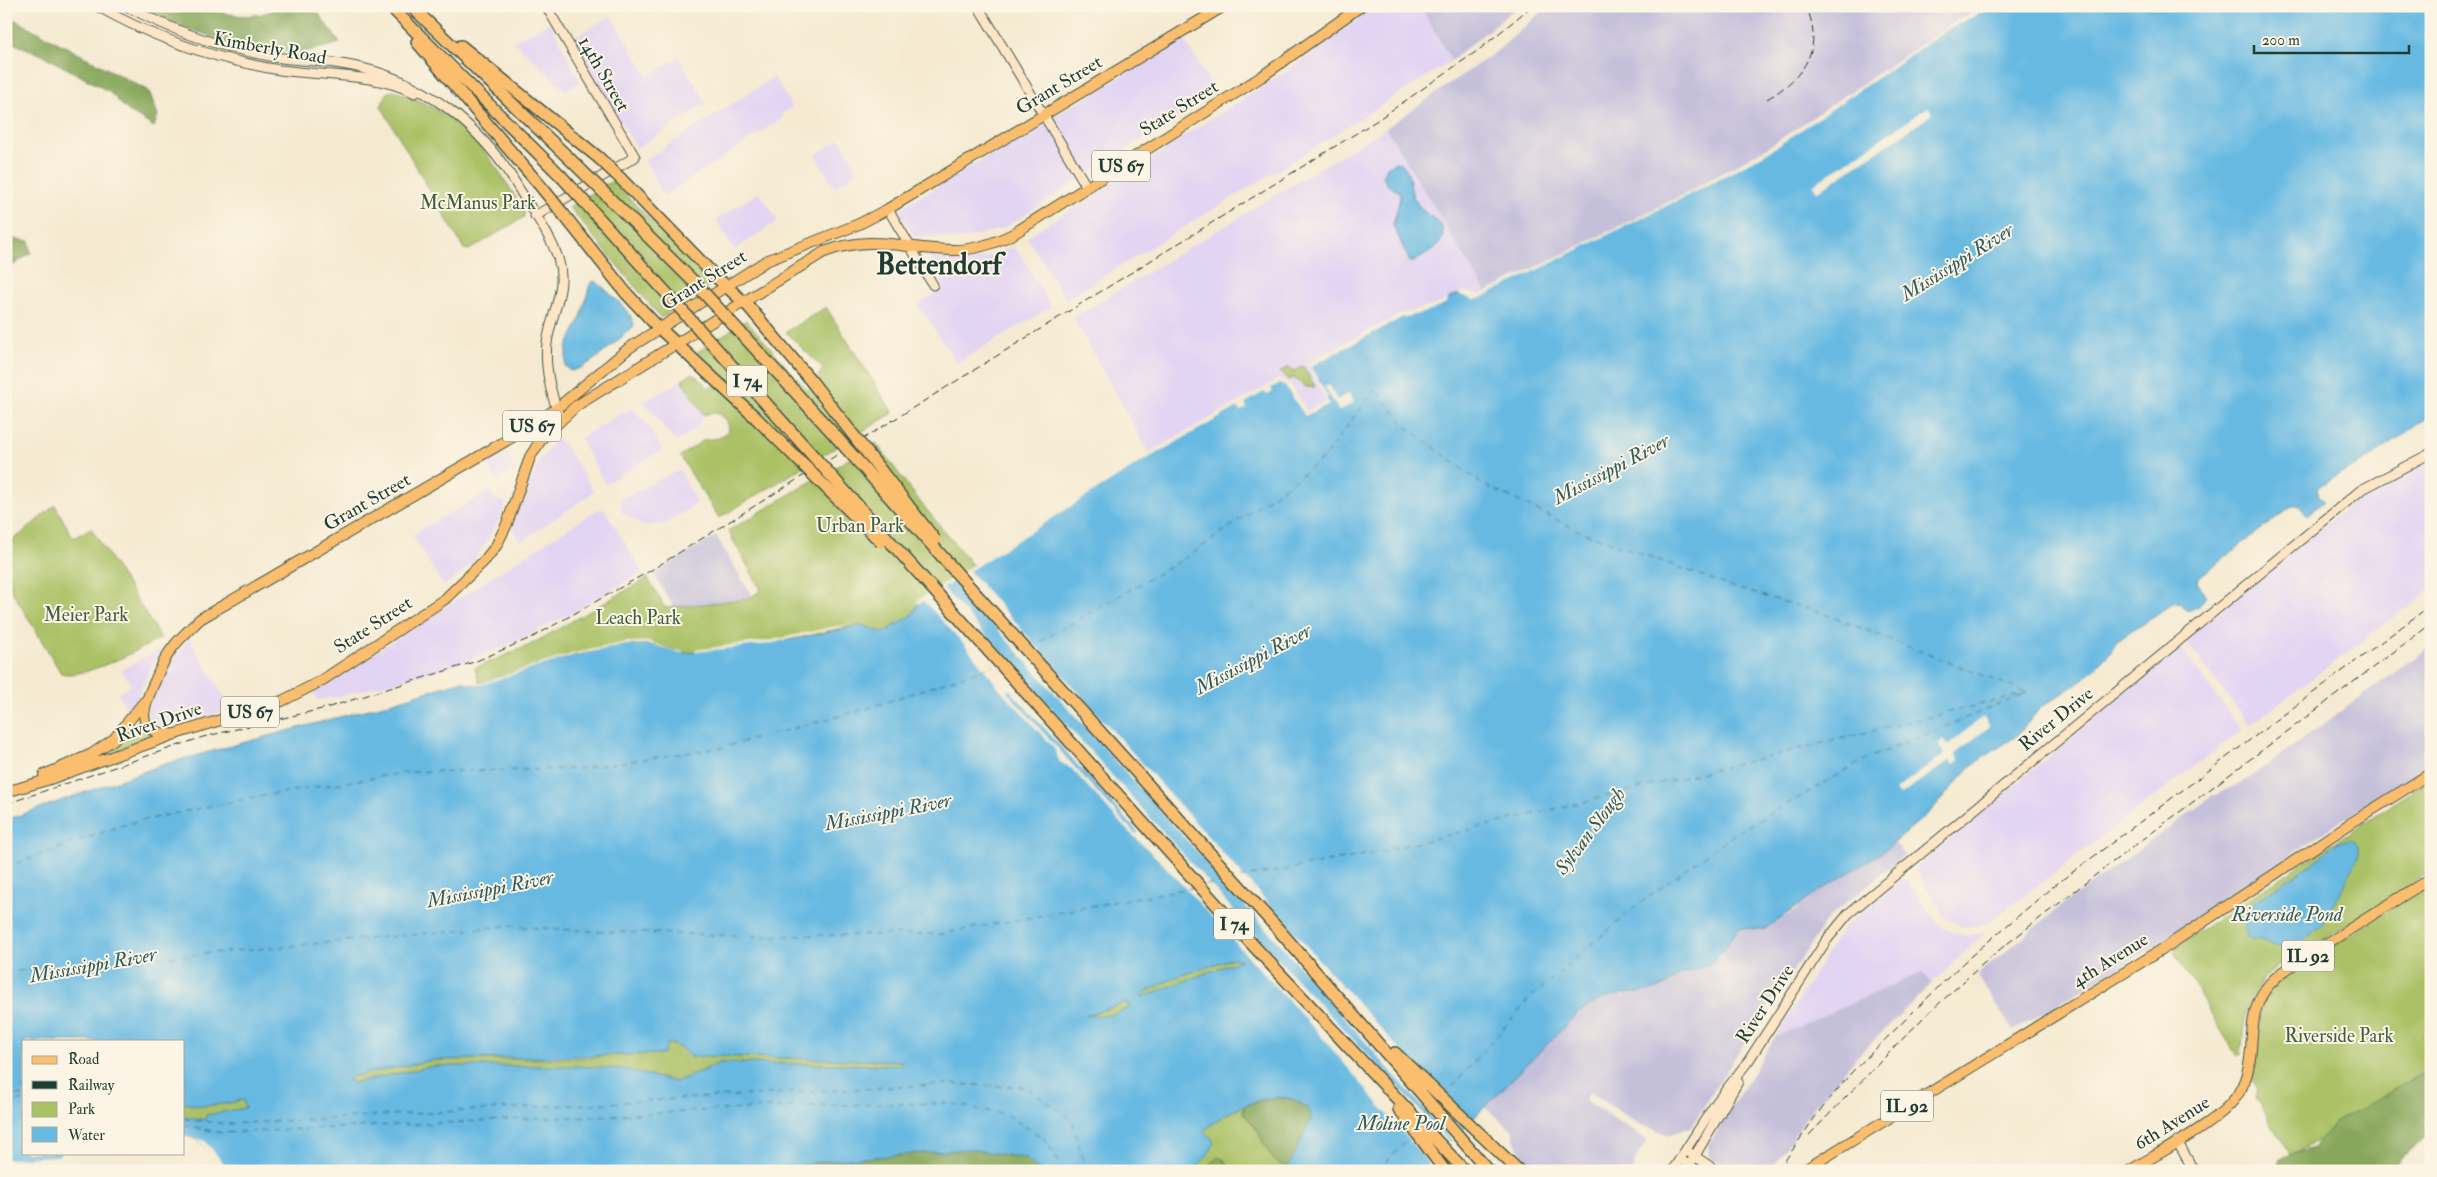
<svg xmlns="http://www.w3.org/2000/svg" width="2437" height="1177" viewBox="0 0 2437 1177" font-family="'IM FELL Double Pica',serif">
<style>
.built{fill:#e2d4f3}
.industrial{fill:#c5c0da}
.green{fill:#abc166;stroke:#657f4d}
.forest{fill:#88a75b;stroke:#547248}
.water{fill:#67b9e2;stroke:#437b8b;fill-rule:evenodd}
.pier{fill:#f5ead1;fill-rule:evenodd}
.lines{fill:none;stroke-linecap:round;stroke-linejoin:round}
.ferry{stroke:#315c60;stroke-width:1;stroke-dasharray:6 5;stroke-linecap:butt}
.secondary-casing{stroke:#3f574c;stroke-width:11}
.primary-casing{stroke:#3f574c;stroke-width:12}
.highway-casing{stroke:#3f574c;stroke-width:14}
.secondary{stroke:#fde5c5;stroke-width:9}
.primary{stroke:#fabe6e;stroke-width:10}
.highway{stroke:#fabe6e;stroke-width:11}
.rail{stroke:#1f3d34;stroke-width:1;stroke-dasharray:8 4;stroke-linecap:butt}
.highway-bridge-casing{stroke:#3f574c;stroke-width:14;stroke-linecap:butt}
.highway-bridge{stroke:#fabe6e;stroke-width:11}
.labels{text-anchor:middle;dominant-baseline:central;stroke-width:4;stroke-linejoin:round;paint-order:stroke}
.shield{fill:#fcf5e5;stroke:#617469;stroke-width:1}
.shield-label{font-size:18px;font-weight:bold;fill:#1f3d34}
.street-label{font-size:19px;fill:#1f3d34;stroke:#fcf5e5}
.park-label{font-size:19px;fill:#425e40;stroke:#fcf5e5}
.water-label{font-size:20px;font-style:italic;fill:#315c60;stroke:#fcf5e5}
.town-label{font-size:29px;font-weight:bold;fill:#1f3d34;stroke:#fcf5e5}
</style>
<rect width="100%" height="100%" fill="#fcf5e5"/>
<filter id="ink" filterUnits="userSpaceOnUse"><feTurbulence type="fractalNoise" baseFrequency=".02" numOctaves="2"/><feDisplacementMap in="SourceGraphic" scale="10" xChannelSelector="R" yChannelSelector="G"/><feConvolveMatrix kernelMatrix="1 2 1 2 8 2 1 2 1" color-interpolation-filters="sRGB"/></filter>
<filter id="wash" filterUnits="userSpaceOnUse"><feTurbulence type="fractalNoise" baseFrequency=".0096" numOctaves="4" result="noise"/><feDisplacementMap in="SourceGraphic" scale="20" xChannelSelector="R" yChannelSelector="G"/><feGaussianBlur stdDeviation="1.12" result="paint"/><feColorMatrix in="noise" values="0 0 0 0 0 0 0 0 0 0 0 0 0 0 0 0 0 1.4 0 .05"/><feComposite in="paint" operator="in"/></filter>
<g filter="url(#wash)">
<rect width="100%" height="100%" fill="#f5ead1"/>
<!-- built -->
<path class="built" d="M1376,6H1420L1451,61L1283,167L1066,299L1027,237L1297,64Z
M611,16L648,76L679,57L706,103L637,148L571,39Z
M550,22L580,82L565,90L513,41Z
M1184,39L1216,92L1004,228L962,239L914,236L898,210Z
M774,77L792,107L781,114L783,118L664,196L645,160Z
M1386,128L1487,294L1402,316L1310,369L1329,402L1307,414L1150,455L1073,318Z
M840,139L858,171L834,187L815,155Z
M759,192L778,221L734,250L716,220Z
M1012,247L1019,252L1051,307L957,363L918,305L944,287L928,258L932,256L962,261L986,257Z
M682,380L704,415L698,427L676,442L644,402Z
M632,408L647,424L662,450L605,484L580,438Z
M556,439L565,445L594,492L520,542L512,528L526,489L541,459Z
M505,449L515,470L496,481L486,463L488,459Z
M2431,457V589L2253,723H2248L2187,643L2188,638L2367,491Z
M679,470L697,503L665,524L644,526L622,512L620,499Z
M490,490L495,499L506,503L499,520L477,557L462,573L444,586L412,535Z
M598,509L605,510L642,572L572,613L508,645L446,668L341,696L318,700L313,692Z
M189,638L232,709L163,729L154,725L146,711L161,679Z
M2180,647L2242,730L1991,921L1977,926H1961L1944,917L1915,868Z
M163,648L148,673L130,714L118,694L131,685L122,670Z
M1902,878L1909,881L1926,909L1943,928L1964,936L1986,932L1932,983L1922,972L1775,1037L1843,928Z"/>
<!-- industrial -->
<path class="industrial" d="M1420,6H1518L1451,61Z
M1548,6H1990L1739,167L1487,294L1386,128L1497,51Z
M716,536L752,596L748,599L674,607L653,574Z
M2431,646V766L2362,807L2160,943L2013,1031L1977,975L2062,905L2213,796L2248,779Z
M1894,842L1905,855L1828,918L1733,1060L1691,1127L1668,1135L1639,1124L1590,1092L1585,1100L1647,1140L1634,1162L1632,1171H1538L1522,1155L1513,1137V1131L1484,1107L1579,1012L1603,999L1646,992L1678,974L1701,969L1721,956L1738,928L1765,929L1797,909L1799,904L1881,853Z
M1922,972L1932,983L1857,1057L1815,1105L1770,1171H1732L1709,1157L1708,1145L1775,1037Z"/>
<!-- green -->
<path class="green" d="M395,91C465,115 487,151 524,211V217L469,250L464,249L381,106L388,92Z
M612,181L713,283L661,318L569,207Z
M826,307L893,413L719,518L680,456L704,440L719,438L729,430L727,420C719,413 714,411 704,415L682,380L693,373L709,388L725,379L696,353L746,320L808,391L823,369L786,332Z
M1303,366L1315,387H1306L1294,378L1288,380L1280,372L1289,367L1292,372Z
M876,443L920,502L974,567L919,602L912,615L883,633L862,625L827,631L849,636L685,653L650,644L627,645L525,671L480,685L475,668L530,645L648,578L665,608L748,599L761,590L728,531Z
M55,505L73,538L91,528L161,638C140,649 83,680 61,673L6,581V543L20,535Z
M140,717L153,735L129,744L119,751L107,753L127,735Z
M2431,779V871L2391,898L2280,965L2263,979L2246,1011L2241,1054L2239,1056L2236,1055L2174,952L2175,947Z
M2431,883V1030L2422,1036L2431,1049V1075L2291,1156L2256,1098L2258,1089L2251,1078L2261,1006L2270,992L2284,978Z
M1233,958L1241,960L1142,998V993L1174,978Z
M1125,1003L1129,1004V1008L1112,1015L1083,1017Z
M668,1043L681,1048L691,1057L705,1056L903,1060L900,1065L720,1063L676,1082L623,1069L434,1066L353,1083L348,1080L350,1076L434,1060L589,1058L610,1055Z
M244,1100L245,1108C229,1112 218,1111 205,1120L184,1116V1103C204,1109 223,1104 244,1100Z
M1245,1105L1243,1112C1247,1118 1251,1121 1255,1127C1266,1141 1268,1164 1289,1167L1287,1171H1230L1225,1160L1218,1157L1203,1171H1140L1203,1132L1222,1115Z"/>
<!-- forest -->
<path class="forest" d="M137,6H156L166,13L179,14L183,6C214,6 240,25 273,10L272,6H313L340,43C325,47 307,53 291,52C241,49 181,29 137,6Z
M6,15L149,91L158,115L154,127L128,111L108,91L42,55L6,40Z
M6,224L12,239L29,241L31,253L6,270Z
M2431,1069V1133L2396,1163L2401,1171H2276L2280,1158L2313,1148L2334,1123Z
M1273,1098L1294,1099L1310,1111L1311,1119L1289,1167C1267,1164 1266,1142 1255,1127C1251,1121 1247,1118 1243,1112L1245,1105Z
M969,1149L1025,1158L1040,1171H754L828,1161Z
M1218,1157L1225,1161L1230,1171H1203Z"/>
<!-- water -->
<path class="water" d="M1990,6H2431V415L2371,457L2321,485L2317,489L2319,496L2325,500L2307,516L2299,505H2293L2199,577L2197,582L2206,596L2199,606L2188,611L2179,602L2173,603L2116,642L2110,653L2085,678L2040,708L2018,735L1972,765L1930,812L1881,853L1817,892L1765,929L1738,928C1719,959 1715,966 1679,974C1661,997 1627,990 1603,999C1595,1002 1587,1008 1579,1012L1421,1171H1287L1311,1119L1310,1111C1306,1107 1300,1102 1295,1100C1269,1089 1221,1113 1203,1132L1210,1136L1214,1142C1210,1154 1201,1165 1190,1171H1040L1025,1158L969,1149L828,1161L754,1171H260L224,1164L196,1139L184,1135V1116L205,1120L206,1115L245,1108L243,1100C223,1104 204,1109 184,1103V1041H24V1153H63L58,1157L6,1160V820L168,763L384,705L462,681L472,685L575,655L627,645L650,644L685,653L788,640L862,625L883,633L912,615L919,602L1137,462L1280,382L1289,386L1307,414L1329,401L1309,365L1402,316L1442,306C1452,291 1463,294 1478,297L1739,167L1961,21ZM1233,958L1241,960L1142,997V994L1174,978ZM1125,1003L1129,1004V1008L1112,1015L1084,1016ZM668,1043L681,1048L690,1057L705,1056L902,1061L900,1065L720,1063L676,1082L623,1069L576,1066H434L353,1083L348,1080L350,1077L434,1060L663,1054Z
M1396,162C1412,163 1408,187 1414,198C1422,213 1430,215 1441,224C1449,245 1428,253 1413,262H1410L1393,225L1400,198L1399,192L1387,184L1383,177L1387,167Z
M594,281L598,283C608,292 633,312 634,326C620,338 588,370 570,371L565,366L567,347L581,317L590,284Z
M2352,839L2359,847V857L2322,925L2301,943L2274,947L2258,939L2252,941L2246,936L2244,923L2252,903L2310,865L2338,842Z"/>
<!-- pier -->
<path class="pier" d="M1984,6H1994L1947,30L1773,149L1716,181L1481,298L1475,300L1460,295L1459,293L1464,291L1478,295L1486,292L1690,191L1771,145L1959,19Z
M1928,107L1933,114L1817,192L1813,185Z
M1447,299L1446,303L1431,311L1401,318L1311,366L1328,397L1325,399L1307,363L1401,314L1441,303Z
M1279,379L1290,383L1307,411L1328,400L1329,404L1305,416L1285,386L1280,383L1271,388L1273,392L1267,395L1264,392L1245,403L1247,408L1240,411L1238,407L1138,464L969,571L1409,1060L1438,1102L1464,1131L1453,1142L1271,934L954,581L943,588L1294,977L1451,1143L1430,1165L1322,1037L1164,865L1125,828L1071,768L1060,762L1054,748L1000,689L965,645L924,601L916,604L918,600L1136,460ZM1009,689L1138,832L1136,834L1128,826L1007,692Z
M1329,385L1337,400L1349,393L1354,402L1339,411L1325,387Z
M852,625L768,644L696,652V650L731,645L768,641L837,626Z
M627,642H650L673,650L683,651L681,653L650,644L627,645L575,655L480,685L466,683H480L575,653Z
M1983,717L1990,726L1955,754L1959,760L1954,765L1950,760L1900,795L1896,790L1945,754L1938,744L1943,740L1948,745Z
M196,1138L205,1141L224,1164L260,1171L223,1166Z
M61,1153H66L58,1160L38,1159L6,1163V1159L58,1156Z"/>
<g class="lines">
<!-- ferry -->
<path class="ferry" d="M1031,647L1192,554L1323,459L1375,389L1406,426L1482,484L1580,531L1738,589L1820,612L2028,693
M1005,662L1021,653
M6,867L129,823L250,798L408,772L576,769L720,748L869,708L994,665
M1240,878L1371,854L2027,693
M1206,885L1227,881
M6,972L507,926L609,932L758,936L941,934L1195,887
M6,1094L24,1096
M1445,1095L1528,1000L1636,906L1733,835L1868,758L2022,695
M6,1100L24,1101
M184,1119L228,1124L948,1084L1026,1087L1072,1120L1086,1171
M1423,1119L1431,1111
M184,1125L222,1133L833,1105L949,1103L1007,1115L1045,1139L1064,1171
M1379,1171L1411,1134"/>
</g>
</g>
<g filter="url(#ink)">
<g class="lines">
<defs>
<path id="secondary" d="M97,6C155,39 214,59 280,70C324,76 374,73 415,93
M126,6C171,30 219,47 269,56C295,61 321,60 347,65C424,78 483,127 521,192C534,213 550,235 558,258C568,289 551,313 547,343C544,369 552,396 560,420
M978,6L1087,187
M888,209L933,285
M535,216L635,157L546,6
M2177,1141L2194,1171
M1690,1153L1717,1171
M1684,1162L1698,1171
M1672,1171L1716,1103L1749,1060L1826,941L1848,914L2361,490L2431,453
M1686,1171L1738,1082"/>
<path id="primary" d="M171,734C132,733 144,705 155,681C160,669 165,657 173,647C181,637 191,628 200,619L528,428L556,409L629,348L766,261L859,224L888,209L1224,6
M44,775L92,754L114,739L144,702
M6,792L47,780L175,734L282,701L321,681L445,599L485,560L496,546L507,524L530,457L542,438L576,406L824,252C876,233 904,250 954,250C975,250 995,243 1013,234L1261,77L1361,6
M1803,1171L2166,947L2351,823L2431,773
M2129,1171C2158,1153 2221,1122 2238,1094C2266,1049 2232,1006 2288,968L2431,878"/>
<path id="highway" d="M390,6L561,176
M411,6L577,166
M417,42L543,189
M461,46L599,158
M621,179L714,275L749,307L812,382
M564,215L626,293L655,324L755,417
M955,571L1278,929L1489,1171
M932,588L1251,943L1465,1171
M1395,1053L1519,1171
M1399,1109L1445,1171"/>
</defs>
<!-- secondary casing -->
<use href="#secondary" class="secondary-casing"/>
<!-- primary casing -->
<use href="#primary" class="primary-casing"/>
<!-- highway casing -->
<use href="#highway" class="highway-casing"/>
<!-- secondary -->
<use href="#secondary" class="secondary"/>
<!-- primary -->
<use href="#primary" class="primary"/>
<!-- highway -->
<use href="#highway" class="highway"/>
<!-- rail -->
<path class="rail" d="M1767,99C1803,78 1825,49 1806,6
M6,804L203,737L326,708L474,662L533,637L648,572L1376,121L1480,49L1532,6
M1809,1135L1924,1017L1994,954L2098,873L2431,624
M1778,1171L1815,1117L1851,1073L1964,962L2050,889L2431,605"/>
<defs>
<path id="highway-bridge" d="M599,158L621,179
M577,166L693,281L831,431L955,571
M561,176L932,588
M543,189L564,215
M812,382L935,540
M755,417L881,542"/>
</defs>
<!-- highway-bridge casing -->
<use href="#highway-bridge" class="highway-bridge-casing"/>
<!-- highway-bridge -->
<use href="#highway-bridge" class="highway-bridge"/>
</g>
</g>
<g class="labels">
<!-- shield labels -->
<g class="shield">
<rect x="1092" y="150.5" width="58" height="31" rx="4"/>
<rect x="727" y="365.5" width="40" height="31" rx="4"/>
<rect x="503" y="410.5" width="58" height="31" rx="4"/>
<rect x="221" y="696.5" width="58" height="31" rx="4"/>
<rect x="1214" y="908.5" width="40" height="31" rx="4"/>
<rect x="2282" y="940.5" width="52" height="31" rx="4"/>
<rect x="1881" y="1090.5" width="52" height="31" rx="4"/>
</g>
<g class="shield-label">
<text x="1121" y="166">US 67</text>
<text x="747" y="381">I 74</text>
<text x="532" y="426">US 67</text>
<text x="250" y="712">US 67</text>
<text x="1234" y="924">I 74</text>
<text x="2308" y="956">IL 92</text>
<text x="1907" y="1106">IL 92</text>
</g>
<!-- street labels -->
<g class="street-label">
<text transform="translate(270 48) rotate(10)">Kimberly Road</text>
<text transform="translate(604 74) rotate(60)">14th Street</text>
<text transform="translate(1059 85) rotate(-31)">Grant Street</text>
<text transform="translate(1179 108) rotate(-32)">State Street</text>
<text transform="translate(704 280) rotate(-32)">Grant Street</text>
<text transform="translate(367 502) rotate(-30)">Grant Street</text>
<text transform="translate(373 625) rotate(-33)">State Street</text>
<text transform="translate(2056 719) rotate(-39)">River Drive</text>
<text transform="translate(159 722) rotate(-19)">River Drive</text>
<text transform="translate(2110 960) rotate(-32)">4th Avenue</text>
<text transform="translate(1765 1004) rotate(-57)">River Drive</text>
<text transform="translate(2172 1123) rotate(-32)">6th Avenue</text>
</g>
<!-- park labels -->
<g class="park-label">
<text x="478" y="203">McManus Park</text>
<text x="860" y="526">Urban Park</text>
<text x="86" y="615">Meier Park</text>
<text x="638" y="618">Leach Park</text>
<text x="2339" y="1036">Riverside Park</text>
</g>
<!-- water labels -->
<g class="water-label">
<text transform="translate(1957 262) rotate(-32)">Mississippi River</text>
<text transform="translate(1611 469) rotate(-28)">Mississippi River</text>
<text transform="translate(1253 659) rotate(-28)">Mississippi River</text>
<text transform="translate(888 812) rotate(-11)">Mississippi River</text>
<text transform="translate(1590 831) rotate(-53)">Sylvan Slough</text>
<text transform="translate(490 889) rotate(-11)">Mississippi River</text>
<text x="2287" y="914">Riverside Pond</text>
<text transform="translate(93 965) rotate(-10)">Mississippi River</text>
<text x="1401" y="1123">Moline Pool</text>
</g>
<!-- town labels -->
<g class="town-label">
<text x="939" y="265">Bettendorf</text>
</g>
</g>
<!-- margin -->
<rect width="2437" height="1177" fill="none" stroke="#fcf5e5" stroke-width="25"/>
<!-- legend -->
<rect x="22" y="1040" width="162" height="115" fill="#fcf5e5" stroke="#a4ab9e"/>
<rect x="32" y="1056" width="25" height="8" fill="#fabe6e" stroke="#a4ab9e"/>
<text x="68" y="1064" font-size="15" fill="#1f3d34">Road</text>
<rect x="32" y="1081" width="25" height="8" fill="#1f3d34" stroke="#a4ab9e"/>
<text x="68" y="1090" font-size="15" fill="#1f3d34">Railway</text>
<rect x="32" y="1102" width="25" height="15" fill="#abc166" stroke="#a4ab9e"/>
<text x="68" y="1114" font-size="15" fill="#1f3d34">Park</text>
<rect x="32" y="1127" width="25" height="15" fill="#67b9e2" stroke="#a4ab9e"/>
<text x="68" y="1140" font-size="15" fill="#1f3d34">Water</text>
<!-- scale -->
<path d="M2254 45v8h155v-8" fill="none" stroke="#1f3d34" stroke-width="2.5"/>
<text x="2262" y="45" font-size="15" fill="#1f3d34" stroke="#fcf5e5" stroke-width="4" paint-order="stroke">200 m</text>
</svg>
